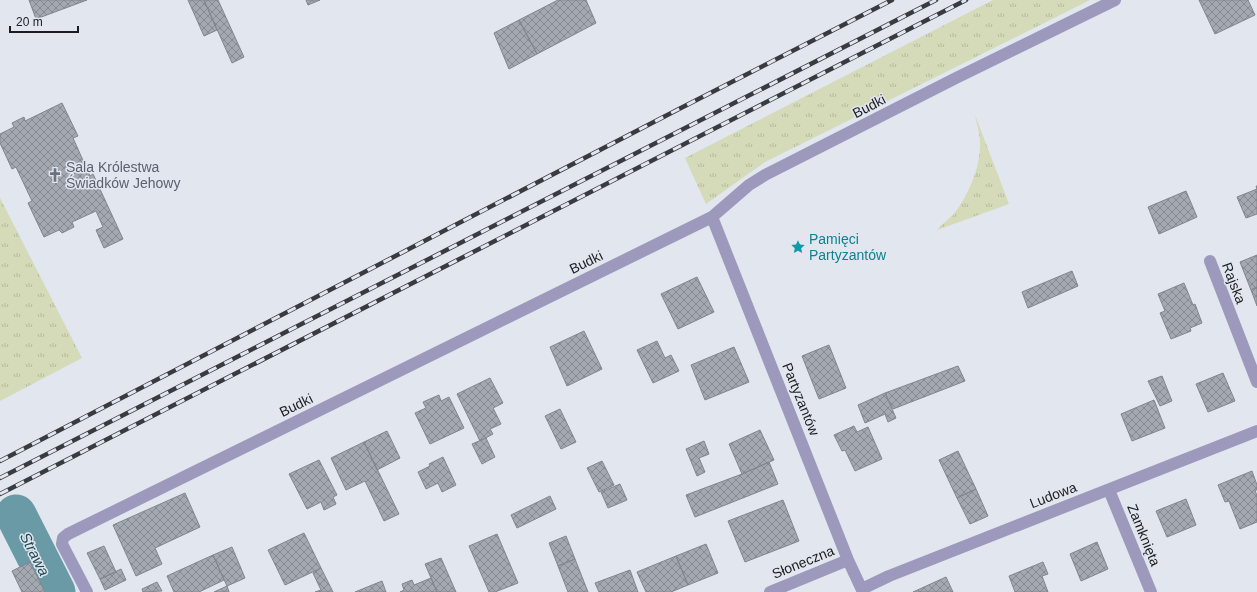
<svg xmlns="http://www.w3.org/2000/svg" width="1257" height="592" viewBox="0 0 1257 592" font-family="Arial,sans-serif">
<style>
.grass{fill:url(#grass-tufts)}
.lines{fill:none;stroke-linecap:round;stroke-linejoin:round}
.river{stroke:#699aa6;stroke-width:41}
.building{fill:url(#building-cross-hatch);stroke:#81858e}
.street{stroke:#9c99bd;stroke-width:12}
.rail-casing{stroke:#383b3f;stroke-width:4.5}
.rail{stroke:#e1e6ef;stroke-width:3;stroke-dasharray:9;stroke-linecap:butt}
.labels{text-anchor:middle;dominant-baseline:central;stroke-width:3;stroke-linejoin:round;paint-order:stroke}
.street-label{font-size:14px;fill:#1b1d20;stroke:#e1e6ef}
.worship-label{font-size:14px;fill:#5b616d;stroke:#e1e6ef;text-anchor:start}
.culture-label{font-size:14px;fill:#0d838f;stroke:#e1e6ef;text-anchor:start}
.water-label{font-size:15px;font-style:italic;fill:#1c4852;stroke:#e1e6ef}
</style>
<defs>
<pattern id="grass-tufts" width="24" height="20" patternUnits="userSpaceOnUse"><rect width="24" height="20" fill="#d5dab8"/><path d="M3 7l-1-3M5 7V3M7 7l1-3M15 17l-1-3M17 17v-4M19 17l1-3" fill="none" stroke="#b6bb9e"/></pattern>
<pattern id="building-cross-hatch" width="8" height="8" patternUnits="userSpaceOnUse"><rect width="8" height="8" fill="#a4a9b1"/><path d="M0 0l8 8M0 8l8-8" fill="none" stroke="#858990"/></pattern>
</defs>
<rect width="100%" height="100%" fill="#e1e6ef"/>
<!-- grass -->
<path class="grass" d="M993,0H1090L765,162L706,204L685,158Z
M975,115L1009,204L937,230C942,224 948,220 953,215C968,197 981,166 980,143C980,134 977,124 975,115Z
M0,198L82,358L0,401Z"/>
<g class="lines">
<!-- river -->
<path class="river" d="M16,515L55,592"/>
</g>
<!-- building -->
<path class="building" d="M29,0H87L36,19Z
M188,0H204L217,30L204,36Z
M204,0H218L244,57L232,63Z
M306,0H320L308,5Z
M558,0H586L596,23L537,54L519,20Z
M1199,0H1248L1255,15L1215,34Z
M519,20L537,54L509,69L494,33Z
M62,103L78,136L73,138L90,176L93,174L123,239L104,248L96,230L103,227L96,211L72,222L74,227L62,233L59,230L44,237L28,203L32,201L16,167L12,169L0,143V134L14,127L12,123L24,117L25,121Z
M1256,186H1257V214L1246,218L1237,197L1257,189Z
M1186,191L1197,217L1159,234L1148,207Z
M1257,255V287L1251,290L1240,262Z
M1072,271L1078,286L1028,308L1022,292Z
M697,277L714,312L678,329L661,294Z
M1184,283L1193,305L1195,304L1202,323L1190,328L1191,331L1171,339L1160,313L1165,311L1158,294Z
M1257,287V306L1251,290Z
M584,331L602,369L567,386L550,347Z
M657,341L665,358L671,355L679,371L653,383L637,350Z
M829,345L846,388L819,399L802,356Z
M734,347L749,382L705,400L691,365Z
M958,366L965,381L893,409L885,393Z
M1223,373L1235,401L1208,412L1196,384Z
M1162,376L1172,401L1160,406L1148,381Z
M490,378L503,403L493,408L501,424L490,429L493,434L480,441L457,394Z
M885,393L896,418L888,422L885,414L865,423L858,405Z
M439,395L441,401L449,397L464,428L430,444L415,413L426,408L423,402Z
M1154,400L1165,428L1132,441L1121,414Z
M560,409L576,442L561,449L545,416Z
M854,426L857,432L868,427L882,459L855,471L845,450L842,451L834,435Z
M760,430L774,460L742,474L729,444Z
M387,431L400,458L377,470L364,442Z
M486,438L495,457L482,464L472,444Z
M704,441L709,454L699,458L705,472L697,476L686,449Z
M364,442L399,514L384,521L365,481L346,490L331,458Z
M958,451L976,489L957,498L939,460Z
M443,457L456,485L442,492L438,483L426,489L418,472L430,466L429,464Z
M319,460L337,495L333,497L336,504L324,510L321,502L307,509L289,474Z
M602,461L614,485L599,492L587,468Z
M769,462L778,484L695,517L686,495L742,474Z
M1252,471L1257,485V490H1255L1257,496V522L1240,529L1229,501L1225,502L1218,485Z
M620,484L627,500L608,508L601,492Z
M976,489L988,516L970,524L957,498Z
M185,493L200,527L155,548L162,564L136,576L113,525Z
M550,496L556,509L517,528L511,515Z
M1186,499L1196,525L1167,537L1156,511Z
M783,500L799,541L745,562L728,521Z
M304,533L321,568L285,585L268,550Z
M497,534L518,583L495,592H489L469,546Z
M566,536L575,559L558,566L549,543Z
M1097,542L1108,569L1081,581L1070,554Z
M706,544L718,573L688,585L676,556Z
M104,546L116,572L100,579L87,553Z
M232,547L245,578L227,586L213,555Z
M213,555L224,580L199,592H174L167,576Z
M676,556L688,585L671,592H646L637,572Z
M441,558L456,592H437L425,564Z
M575,559L588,592H568L558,566Z
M30,562L45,592H22L12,571Z
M1043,562L1048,574L1042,576L1048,592H1015L1009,576Z
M321,568L333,592H315L321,590L313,573Z
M121,569L126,580L105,590L100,579Z
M630,570L638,592H599L595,583Z
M946,577L953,592H913Z
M431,578L437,592H400L404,590L402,584L412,580L414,585Z
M382,581L386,592H355Z
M157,582L162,591L143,592L142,589Z
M227,586L229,592H214Z"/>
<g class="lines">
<!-- street -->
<path class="street" d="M712,217L848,560L863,592
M1210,261L1257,382
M1109,490L1151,592
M862,589L889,576L1257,431
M87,592L62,544L63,538L68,534L712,217L749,185L765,175L956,78L1115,0
M770,592L848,560"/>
<defs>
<path id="rail" d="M0,461L677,110L892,0
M0,478L936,0
M0,494L966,0"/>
</defs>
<!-- rail casing -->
<use href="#rail" class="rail-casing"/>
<!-- rail -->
<use href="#rail" class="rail"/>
</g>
<!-- icons -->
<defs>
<symbol id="church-bare" viewBox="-9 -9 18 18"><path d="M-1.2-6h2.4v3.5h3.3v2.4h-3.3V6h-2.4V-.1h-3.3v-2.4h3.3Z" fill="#6b7280" stroke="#e1e6ef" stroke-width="2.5" paint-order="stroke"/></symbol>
<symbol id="sight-bare" viewBox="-9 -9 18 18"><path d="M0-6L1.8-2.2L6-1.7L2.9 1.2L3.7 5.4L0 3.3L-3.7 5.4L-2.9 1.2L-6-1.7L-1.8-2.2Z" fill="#0f9aa8" stroke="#e1e6ef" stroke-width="2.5" paint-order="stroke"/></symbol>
</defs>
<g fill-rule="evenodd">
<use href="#church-bare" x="45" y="165" width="20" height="20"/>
<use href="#sight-bare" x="788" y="237" width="20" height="20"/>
</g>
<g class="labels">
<!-- street labels -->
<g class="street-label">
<text transform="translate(869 106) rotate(-27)">Budki</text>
<text transform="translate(586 262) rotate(-26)">Budki</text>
<text transform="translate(1234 283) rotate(69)">Rajska</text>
<text transform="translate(801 399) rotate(68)">Partyzantów</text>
<text transform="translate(296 405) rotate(-26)">Budki</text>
<text transform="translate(1053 495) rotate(-21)">Ludowa</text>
<text transform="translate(1144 535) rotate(68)">Zamknięta</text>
<text transform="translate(803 562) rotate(-22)">Słoneczna</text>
</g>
<!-- worship labels -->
<g class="worship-label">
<text x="66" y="167">Sala Królestwa<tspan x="66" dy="16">Świadków Jehowy</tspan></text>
</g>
<!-- culture labels -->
<g class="culture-label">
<text x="809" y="239">Pamięci<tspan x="809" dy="16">Partyzantów</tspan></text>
</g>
<!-- water labels -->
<g class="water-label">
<text transform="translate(35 554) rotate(63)">Strawa</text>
</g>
</g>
<!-- scale -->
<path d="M10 26v6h68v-6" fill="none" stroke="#1b1d20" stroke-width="2"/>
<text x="16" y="26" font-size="12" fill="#1b1d20" stroke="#e1e6ef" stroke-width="3" paint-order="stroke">20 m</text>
</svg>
